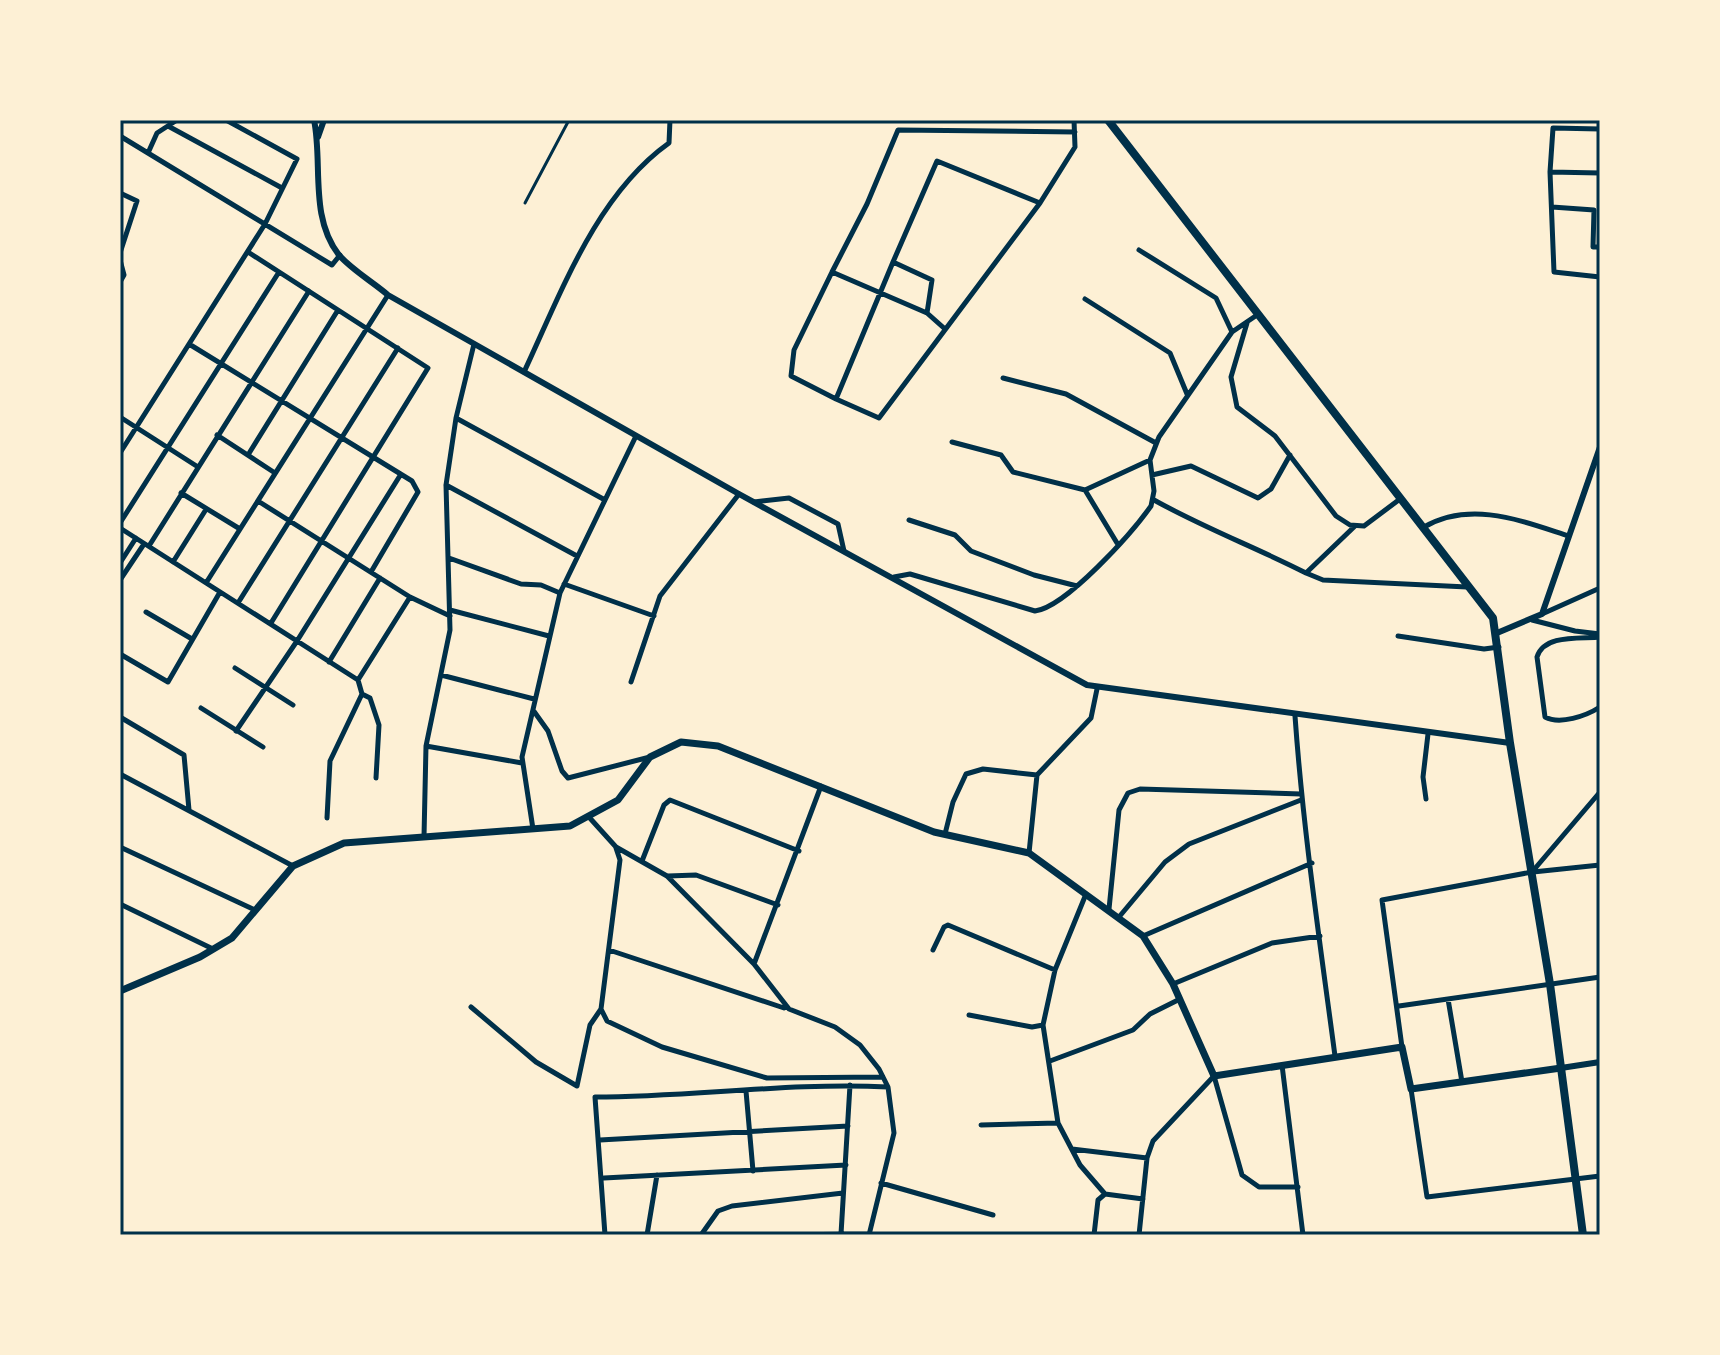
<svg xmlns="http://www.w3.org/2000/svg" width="1720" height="1355" viewBox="0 0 1720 1355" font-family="Overpass,sans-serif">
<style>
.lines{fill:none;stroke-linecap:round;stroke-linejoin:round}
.service{stroke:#003049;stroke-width:3}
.minor{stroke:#003049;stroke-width:5}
.tertiary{stroke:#003049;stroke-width:6}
.secondary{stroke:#003049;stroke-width:7}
.primary{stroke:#003049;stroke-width:8}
.neatline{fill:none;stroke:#003049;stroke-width:3}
</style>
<rect width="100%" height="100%" fill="#fdf0d5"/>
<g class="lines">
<!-- service -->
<path class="service" d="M525,203L569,120"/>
<!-- minor -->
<path class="minor" d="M1074,120L1075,147L1040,203L937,161L893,262L932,280L927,313L832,272L867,204L898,130L1075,132
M168,126L282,188
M1600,129L1553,128L1550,172L1554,272L1600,277
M120,136L332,265L340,255
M148,153L157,133L177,120
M1550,172L1600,173
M120,193L137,201L120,253
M1552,207L1594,210L1593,247H1600
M1139,250L1216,298L1232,332
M248,252L428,368L271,623
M120,260L124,275L120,282
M893,262L836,399L879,418L1040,203
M832,272L794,350L791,376L836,399
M1085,299L1170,353L1187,394
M927,313L945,329
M1247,323L1231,377L1237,407L1275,436L1336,516L1350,525L1364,526L1400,499
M189,344L412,481L418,492L371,572
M524,372C561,293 596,195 669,143L670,120
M1003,378L1066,394L1156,443
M120,417L198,467
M456,418L474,344
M217,435L275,473
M952,442L1001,455L1013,472L1085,490L1150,460
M120,453L265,224L297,159L226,120
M248,455L338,310
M1152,475L1191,466L1258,498L1271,489L1290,455
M446,485L577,556
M1085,490L1117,543
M181,493L240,529
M1154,500C1204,528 1255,547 1306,573L1355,526
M754,502L789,498L838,524L844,551
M909,520L955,535L971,551L1034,575L1077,586
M120,523L279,272
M1424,527C1471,500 1522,521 1569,536
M120,528L358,680L410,597L258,501
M149,546L309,291
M449,558L521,584L541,585L560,593
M173,562L205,511
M120,563L136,538
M1306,573L1323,580L1467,587
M894,577L910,574L1035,611C1066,607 1132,533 1151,506L1154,491L1150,460L1159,437L1232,332L1257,315
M120,580L144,544
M206,583L388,295
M564,584L654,616
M410,597L450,616
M238,603L398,348
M450,610L549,636
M146,612L192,639
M1542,614L1600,588
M1532,620L1575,631L1600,634
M1398,636L1484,649L1499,647
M1600,637C1580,639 1544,634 1537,657L1545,717C1560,725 1586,716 1600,707
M120,654L168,682L220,592
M329,662L380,578
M235,668L293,705
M441,675L534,699
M358,680L362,694L370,698L379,725L376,778
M631,682L660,596L739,494
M201,708L263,747
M533,710L548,731L562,771L568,778L650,757
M1295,716C1303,829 1320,943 1335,1056
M120,717L184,755L189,810
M236,731L297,641L401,474
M426,746L522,763
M120,774L293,866
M1426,799L1423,777L1428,734
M588,816L616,847L667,876L754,964L789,1009L835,1027L860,1045L879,1069L888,1087L894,1133L869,1235
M327,818L330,761L362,694
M533,829L522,757L560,593L636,436
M945,834L953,802L966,774L983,769L1037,775
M424,837L426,746L450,630L446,485L456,418L605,500
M120,847L255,910
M616,848L620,860L601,1009L607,1021L662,1047L767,1078L883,1077
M1029,853L1037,775L1091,718L1097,689
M642,861L664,805L670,800L799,851
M1533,872L1600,865
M668,876L696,875L778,905
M1086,894L1055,970L1043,1025L1058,1123L1080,1165L1105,1194L1143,1199
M120,904L213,949
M1109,909L1119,810L1128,793L1140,789L1301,794
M1119,917L1165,862L1189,844L1301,800
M1143,936L1312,863
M609,950L784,1008
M933,950L944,927L948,925L1055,970
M754,964L821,786
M1173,984L1272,943L1320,936
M1448,999L1462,1082
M1399,1006L1600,977
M471,1007L536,1062L577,1086L590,1025L601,1009
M969,1015L1032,1027L1043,1025
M1402,1047L1382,900L1532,872L1600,792
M1050,1061L1133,1030L1150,1014L1180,999
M1282,1065L1303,1235
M1411,1089L1427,1197L1600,1176
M746,1091L753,1171
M981,1125L1058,1123
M600,1140L848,1126
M1072,1149L1147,1158
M604,1178L846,1165
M881,1183L993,1215
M841,1234L850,1085
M605,1235L595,1097C693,1097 790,1082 888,1087
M647,1235L657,1175
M701,1235L718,1211L732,1206L843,1193
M774,1235L868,1234
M1094,1235L1098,1200L1105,1194
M1139,1235L1147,1158L1153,1141L1214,1076L1242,1175L1259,1187H1298"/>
<!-- tertiary -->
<path class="tertiary" d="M314,120C323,163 309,217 339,255C352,270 373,282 388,295L739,494L1087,685L1510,743
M318,137L324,120
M1497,633L1542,614L1600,447
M1561,1068L1600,1062"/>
<!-- secondary -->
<path class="secondary" d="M120,991L200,957L232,938L293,866L344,843L570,826L618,800L650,757L681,742L718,746L934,832L1029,853L1143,936L1173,984L1214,1076L1402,1047L1411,1089L1561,1068"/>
<!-- primary -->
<path class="primary" d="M1108,120L1493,618L1510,743L1550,984L1583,1235"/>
</g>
<!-- border -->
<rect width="1720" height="1355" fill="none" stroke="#fdf0d5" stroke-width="244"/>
<rect x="122" y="122" width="1476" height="1111" class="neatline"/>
</svg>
